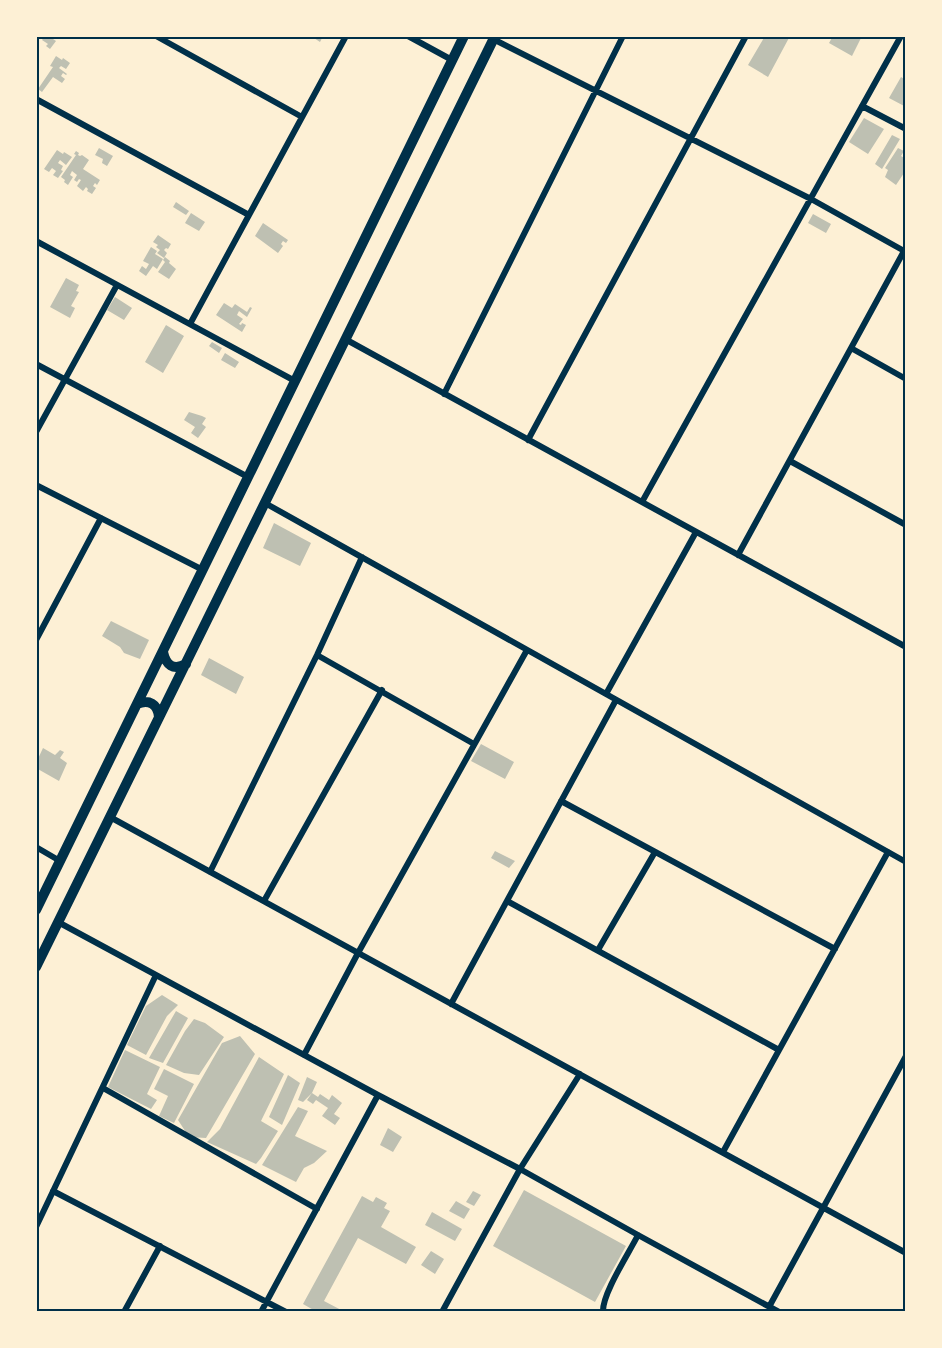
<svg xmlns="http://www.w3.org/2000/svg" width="942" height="1348" viewBox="0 0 942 1348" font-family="'Fira Sans Condensed',sans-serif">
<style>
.building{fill:#bec0b2}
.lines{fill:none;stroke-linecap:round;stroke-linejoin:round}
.minor{stroke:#003049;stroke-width:6}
.tertiary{stroke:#003049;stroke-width:10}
.neatline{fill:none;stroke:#003049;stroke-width:2}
</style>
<rect width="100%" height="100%" fill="#fdf0d5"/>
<!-- building -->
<path class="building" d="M45,36H51L50,37L56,41L50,49L46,46L48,44L42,40Z
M311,36H323L320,42Z
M765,36H790L768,77L748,65Z
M833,36H862L852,56L829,43Z
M56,56L62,60L63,58L70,63L66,69L61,66L59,68L67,74L66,75L63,73L61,76L65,79L62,83L53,77L42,92L38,89L53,67L50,66Z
M901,77L906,80V107L889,98Z
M864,118L884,129L868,154L849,142Z
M892,135L900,139L882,169L875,164Z
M99,148L113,156L107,166L102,163L103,159L95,155Z
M898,148L904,151L901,156L906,159V170L896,185L885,177L888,170L885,168Z
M57,150L63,154L64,152L72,157L66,165L60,160L58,163L63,166L61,170L63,171L58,178L53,175L56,171L52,168L49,172L44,169Z
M76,151L79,153L78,155L80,156L82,155L89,160L83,169L100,180L97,185L95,183L93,186L96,188L92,194L87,191L88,189L86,187L83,191L77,186L81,180L79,179L77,182L74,180L77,175L72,171L70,175L73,177L68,185L64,182L65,180L61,177L76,155L74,154Z
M176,202L189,211L186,215L173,207Z
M191,213L205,222L199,231L185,223Z
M813,214L831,224L826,233L808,223Z
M263,223L288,240L286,243L283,241L281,244L283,246L278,253L255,236Z
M158,235L171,244L168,249L166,248L164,250L167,253L164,258L157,253L160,250L156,247L158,245L153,242Z
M151,247L157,251L155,254L163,259L157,269L153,266L146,276L139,271L142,266L146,269L149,264L143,261Z
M165,257L170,261L169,263L176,269L169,279L158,272L165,262L163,260Z
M66,278L79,285L76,291L79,292L71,306L75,308L70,318L50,307Z
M115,297L132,308L124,320L107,310Z
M224,303L232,308L235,304L247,312L250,307L252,308L247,317L239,311L237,315L243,319L239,324L241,325L242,323L246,325L242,332L216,315Z
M166,325L184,336L163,373L145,362Z
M212,342L222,348L219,353L209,346Z
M225,353L239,362L235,368L221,360Z
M189,412L202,416L206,418L202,424L206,427L198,438L191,433L195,427L184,420Z
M274,523L311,543L300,566L263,548Z
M111,621L149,640L140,659L124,653L120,647L102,636Z
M209,658L244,677L236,694L201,675Z
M481,744L514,762L505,779L471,761Z
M43,748L55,755L60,750L64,752L60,758L67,763L59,781L36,768V763Z
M495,851L515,861L509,868L491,858Z
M162,995L178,1005L167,1016L146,1055L127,1045L146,1006Z
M176,1011L188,1018L163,1063L149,1058Z
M194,1019L205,1023L224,1037L199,1075L184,1073L166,1065L185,1031Z
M240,1036L255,1054L206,1138L189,1137L178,1120L222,1043Z
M125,1050L160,1067L147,1094L157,1100L151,1109L108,1087Z
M259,1057L284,1074L261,1121L278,1131L261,1158L256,1164L207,1142L220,1129Z
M164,1069L194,1084L174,1123L159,1116L168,1096L154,1089Z
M288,1075L300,1083L282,1125L269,1117Z
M307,1077L317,1082L312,1093L303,1102L298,1100Z
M312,1093L318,1097L320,1094L329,1100L332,1095L342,1103L334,1114L340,1118L335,1125L322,1116L328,1108L316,1100L313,1104L307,1100Z
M298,1107L308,1111L295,1136L327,1151L314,1163L304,1168L296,1182L262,1165Z
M388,1128L402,1137L393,1152L380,1145Z
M524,1190L626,1246L595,1302L493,1246Z
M473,1191L481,1195L474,1206L466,1202Z
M362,1196L373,1202L376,1197L387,1203L384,1208L390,1211L381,1227L416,1247L406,1264L358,1238L324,1301L345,1312H317L303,1304Z
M456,1201L470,1209L464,1219L449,1211Z
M432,1212L462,1229L455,1241L425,1225Z
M431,1251L444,1259L435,1274L421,1265Z"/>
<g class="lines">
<!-- minor -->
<path class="minor" d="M156,36L302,117
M408,36L452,60
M493,39L811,199L906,252
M36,99L249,215
M862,106L906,129
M36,241L295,381
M190,324L346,36
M345,339L906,647
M851,348L906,379
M36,364L248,477
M444,394L623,36
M36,432L117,285
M528,440L746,36
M790,461L906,525
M36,485L203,570
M642,502L901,36
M265,503L906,862
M738,555L904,251
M36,640L101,518
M317,655L474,744
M606,694L696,532
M561,801L835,949
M110,817L906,1253
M36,847L60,861
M210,872L317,655L362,557
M264,901L382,690
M507,901L779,1050
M58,922L378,1095L520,1169L638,1235L779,1312
M598,950L655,852
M451,1004L616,700
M304,1055L358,953L527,650
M103,1088L317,1209
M723,1152L888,852
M53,1191L286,1312
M36,1227L156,975
M769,1307L906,1056
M124,1312L160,1246
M261,1312L378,1095
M442,1312L520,1169L580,1074
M603,1312C602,1294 629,1253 638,1235"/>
<!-- tertiary -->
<path class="tertiary" d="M163,652C166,665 173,671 186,664
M137,704C149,699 158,704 159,717
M36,910L464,36
M36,967L495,36"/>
</g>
<!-- border -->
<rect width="942" height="1348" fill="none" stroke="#fdf0d5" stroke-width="75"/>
<rect x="38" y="38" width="866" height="1272" class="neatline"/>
</svg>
